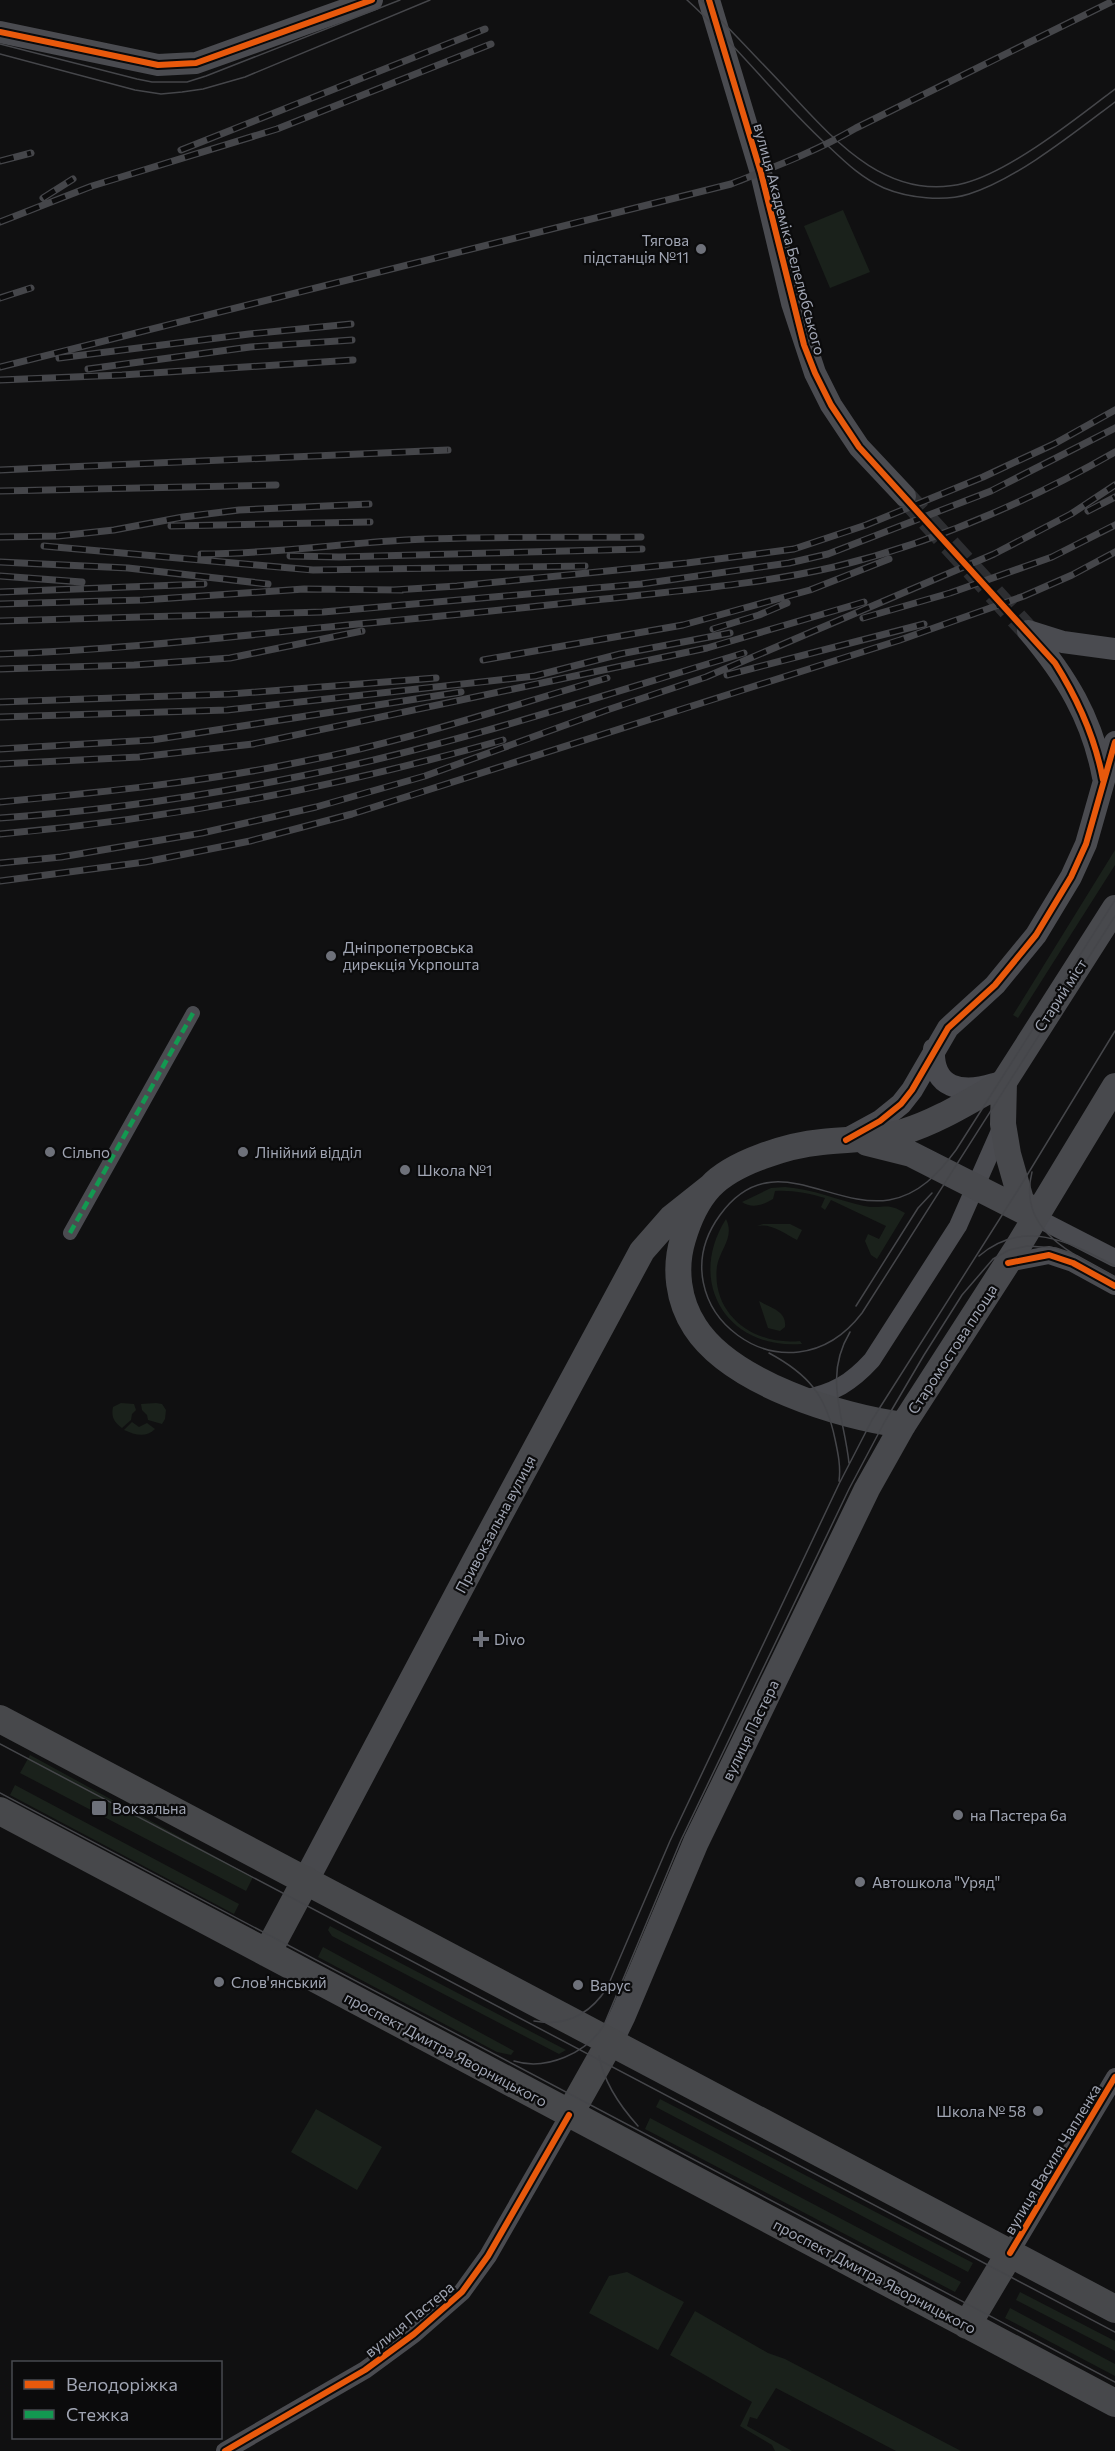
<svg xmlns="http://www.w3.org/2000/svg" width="1115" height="2451" viewBox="0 0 1115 2451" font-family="Commissioner,sans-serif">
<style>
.green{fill:#1a211b}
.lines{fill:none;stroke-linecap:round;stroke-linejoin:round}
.tertiary-tunnel{stroke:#2d2e31;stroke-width:22;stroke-dasharray:22 11;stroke-linecap:butt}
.pedestrian{stroke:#4a4b50;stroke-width:14}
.minor{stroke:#4a4b50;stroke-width:18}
.tertiary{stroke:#4a4b50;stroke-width:22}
.secondary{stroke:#48494d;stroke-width:26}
.primary{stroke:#47484b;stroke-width:28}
.tram{stroke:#45464a;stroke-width:1.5}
.rail-casing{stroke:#45464a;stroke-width:7}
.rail{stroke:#0b0b0c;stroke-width:4.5;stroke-dasharray:14;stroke-linecap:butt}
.quiet{stroke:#139951;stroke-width:4.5;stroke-dasharray:9 4.5;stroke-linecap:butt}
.cycleway-casing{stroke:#0b0b0c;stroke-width:10}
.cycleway{stroke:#e8590c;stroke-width:6}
.poi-dot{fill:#6e717a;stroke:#0b0b0c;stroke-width:2}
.labels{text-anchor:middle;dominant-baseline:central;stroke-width:4.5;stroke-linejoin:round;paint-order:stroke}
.street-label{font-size:15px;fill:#a0a5b3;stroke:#0b0b0c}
.poi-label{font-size:15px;fill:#a0a5b3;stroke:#0b0b0c;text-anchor:start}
</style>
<rect width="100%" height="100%" fill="#101011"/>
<!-- green -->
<path class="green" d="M843,210L870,272L830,288L804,226Z
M1115,850V865L1018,1018L1013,1015Z
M785,1187C813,1189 837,1200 864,1206C885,1210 885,1201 905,1213L877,1259L871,1255L865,1241L868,1234L879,1239L886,1226L831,1200L825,1210L821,1207L825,1198C808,1193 792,1190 775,1191L773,1199C763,1205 752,1209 742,1202L771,1188Z
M726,1219C735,1237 720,1249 717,1266C711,1315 755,1346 800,1341L802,1344C727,1350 686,1282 726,1219Z
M763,1224H790L802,1230L797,1240C784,1233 771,1223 757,1226Z
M759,1301C771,1308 787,1311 785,1327L780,1331L768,1328Z
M121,1403L134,1404L136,1410L132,1414L131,1420L122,1428C114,1422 111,1417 113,1407Z
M156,1403L162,1404L166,1410L165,1419L162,1424L148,1420L147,1415L142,1410L141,1404Z
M132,1422L139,1427L147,1423L155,1429C146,1438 135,1435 124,1430Z
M30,1755L253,1877L246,1891L20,1773Z
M15,1785L239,1904L234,1914L10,1795Z
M330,1926L566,2050L559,2054L332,1936L328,1930Z
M323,1947L514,2051L511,2055L497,2052L318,1957Z
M660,2099L973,2263L968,2272L656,2107Z
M316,2109L382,2147L357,2190L291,2152Z
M650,2118L961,2282L955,2292L645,2129Z
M627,2272L684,2302L658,2350L589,2313L609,2276Z
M1020,2292L1115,2341V2351L1016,2300Z
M1010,2308L1115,2364V2376L1005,2318Z
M695,2311L768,2353L785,2359L961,2451H896L776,2388L757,2419L750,2417L747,2426L792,2451H775L772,2445L740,2426L752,2402L670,2355Z"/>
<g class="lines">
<!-- tertiary-tunnel -->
<path class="tertiary-tunnel" d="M905,496L1028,631"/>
<!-- pedestrian -->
<path class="pedestrian" d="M70,1233L193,1013"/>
<!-- minor -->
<path class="minor" d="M1035,1217L1115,1258
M1008,1263L1049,1255L1073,1263L1115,1286
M803,1399C834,1393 851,1383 872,1360L958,1226L1003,1124
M1010,2253L1115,2077
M225,2451L365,2370L414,2334L462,2292L488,2256L569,2115"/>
<!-- tertiary -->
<path class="tertiary" d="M709,0L761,173L792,303L815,373L831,405L859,447L905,496
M0,32L158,65L196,63L372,0
M1028,631C1066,676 1092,718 1103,777
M1028,631L1063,642L1115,649
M934,1049C932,1089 962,1094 994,1084
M847,1139L880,1121L901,1104L912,1090L948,1028L995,985L1036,935L1071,877L1086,844L1115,742"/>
<!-- secondary -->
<path class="secondary" d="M867,1143L911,1154L1033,1216
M1035,1217L1021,1200L1008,1154L1003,1124L1004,1082L1115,908
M903,1425C840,1417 731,1383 695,1327C678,1301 674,1268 683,1239C688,1222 697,1201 710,1187C733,1162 789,1145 822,1142C849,1139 876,1140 903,1132C939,1121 971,1100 1004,1082
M306,1880L476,1559L642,1251L671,1218L710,1187
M610,2042L623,2015L696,1842L867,1489L903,1425L1017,1248L1115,1086"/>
<!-- primary -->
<path class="primary" d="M0,1719L1115,2309
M0,1811L1115,2403
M267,1953L306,1880
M569,2115L610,2042
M967,2325L1010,2253"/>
<!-- tram -->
<path class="tram" d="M687,0C737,45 777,99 826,144C844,161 861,178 884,188C908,198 944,202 969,194C1017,179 1075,132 1115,102
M701,0C728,27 754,55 780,82C829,134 884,204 965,183C1011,171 1077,118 1115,89
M0,44L137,79L152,82H187L206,76L400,0
M0,54L135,90L161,94L182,92L203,89L245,77L430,0
M1115,900L956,1150C939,1173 919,1195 889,1200C829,1209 771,1145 720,1215C653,1307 787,1411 862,1313L1115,916
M1032,1172C1017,1231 1073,1254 1115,1277
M979,1256C1025,1217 1071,1243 1115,1266
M856,1306L918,1208L932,1193
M769,1353C808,1374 826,1395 835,1439C838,1453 841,1467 839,1481
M849,1463C844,1415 823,1377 850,1332
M0,1744L1115,2332
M0,1793L1115,2382
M534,2021C566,2027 590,2014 607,1988L670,1841L839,1484L872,1420L1018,1190L1115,1031
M599,2056C604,2083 620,2106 638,2126
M514,2061C546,2071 587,2053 604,2025L681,1840L849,1489L884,1423L924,1355L962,1295L993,1259L1009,1250L1027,1246L1056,1248L1074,1254"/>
<defs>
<path id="rail" d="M181,150L485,29
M0,161L31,153
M43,198L73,179
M0,222L92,186L277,129L491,44
M0,298L31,288
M59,358L249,334L351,324
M0,367L731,184C774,167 817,151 856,128L1115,0
M88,369L250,347L352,340
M0,380L122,375L353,360
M0,470L448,450
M0,491L276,485
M1088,511L1115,497
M171,526L370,522
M0,537L58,536L114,530L183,517L239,510L369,504
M44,546L313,570L585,566
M201,554C269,554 337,544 405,540C483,536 563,538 641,537
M290,556L339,557L642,549
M0,562L128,568L268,584
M0,576L82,582
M394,590L457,586L687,563L794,549L866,525L983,477L1054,444L1115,410
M0,592L204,584
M0,604L143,600L304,589L402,590
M863,618L950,593L1052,557L1115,525
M0,621L323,612L641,584L789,563L828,554L991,491L1115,428
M713,629L759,615L787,603
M0,654C130,650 260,633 389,621C468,614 546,605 624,597C694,589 765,583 834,567C932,543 1028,502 1115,452
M483,660L683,625L810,590L889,559
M0,669L134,665L230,658L362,631
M727,675L924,624
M0,702L230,694L436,678
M0,717L227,710L535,676L620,654L730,633
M0,749L152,740L461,692
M0,764L139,757L253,744L707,648L864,602
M0,802C103,792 204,782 305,761C407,741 507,707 607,678
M0,818C103,811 205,796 306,775C455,745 600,696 744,653
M0,834C171,819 338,787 503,740
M0,863L61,857L202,833L316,807L425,776L607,710L706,677L994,554L1071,514L1115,485
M0,881L145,862L250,841L352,814L900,640L1024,596L1072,575L1115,552"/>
</defs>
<!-- rail casing -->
<use href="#rail" class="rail-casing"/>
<!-- rail -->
<use href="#rail" class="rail"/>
<!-- quiet -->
<path class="quiet" d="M70,1233L193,1013"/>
<defs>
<path id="cycleway" d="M709,0L761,173L804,345L815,373L831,405L859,447L1055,663C1079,701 1095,737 1103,780
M0,32L158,65L196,63L372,0
M846,1140L880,1121L901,1104L912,1090L948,1028L995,985L1036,935L1071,877L1086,844L1115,742
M1008,1263L1049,1255L1073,1263L1115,1286
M1010,2253L1115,2077
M225,2451L365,2370L414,2334L462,2292L488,2256L569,2115"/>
</defs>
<!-- cycleway casing -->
<use href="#cycleway" class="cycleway-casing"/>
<!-- cycleway -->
<use href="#cycleway" class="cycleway"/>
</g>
<!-- markers -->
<g class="poi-dot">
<circle cx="701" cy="249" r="6"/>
<circle cx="331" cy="956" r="6"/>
<circle cx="50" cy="1152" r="6"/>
<circle cx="243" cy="1152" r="6"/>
<circle cx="405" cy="1170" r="6"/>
<path d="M478 1630h6v6h6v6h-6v6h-6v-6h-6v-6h6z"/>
<rect x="91" y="1800" width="16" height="16" rx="3"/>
<circle cx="958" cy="1815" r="6"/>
<circle cx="860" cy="1882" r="6"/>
<circle cx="219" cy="1982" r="6"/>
<circle cx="578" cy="1985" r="6"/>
<circle cx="1038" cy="2111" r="6"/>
</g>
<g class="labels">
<!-- street labels -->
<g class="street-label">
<text transform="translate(790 239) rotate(75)">вулиця Академіка Белелюбського</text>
<text transform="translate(1060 995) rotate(-57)">Старий міст</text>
<text transform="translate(952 1349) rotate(-57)">Старомостова площа</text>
<text transform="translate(495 1524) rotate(-62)">Привокзальна вулиця</text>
<text transform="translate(750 1730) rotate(-64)">вулиця Пастера</text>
<text transform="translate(446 2049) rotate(28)">проспект Дмитра Яворницького</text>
<text transform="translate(1052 2159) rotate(-59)">вулиця Василя Чапленка</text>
<text transform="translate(875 2276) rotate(28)">проспект Дмитра Яворницького</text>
<text transform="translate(409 2319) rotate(-39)">вулиця Пастера</text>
</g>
<!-- poi labels -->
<g class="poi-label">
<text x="689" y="240" text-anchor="end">Тягова<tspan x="689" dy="17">пiдстанцiя №11</tspan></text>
<text x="343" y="947">Дніпропетровська<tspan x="343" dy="17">дирекція Укрпошта</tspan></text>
<text x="62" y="1152">Сільпо</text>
<text x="255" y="1152">Лінійний відділ</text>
<text x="417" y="1170">Школа №1</text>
<text x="494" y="1639">Divo</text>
<text x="112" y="1808">Вокзальна</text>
<text x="970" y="1815">на Пастера 6а</text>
<text x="872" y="1882">Автошкола "Уряд"</text>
<text x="231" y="1982">Слов'янський</text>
<text x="590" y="1985">Варус</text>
<text x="1026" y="2111" text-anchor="end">Школа № 58</text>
</g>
</g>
<!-- legend -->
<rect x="12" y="2361" width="210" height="78" fill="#0b0b0c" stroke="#47494f" stroke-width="1.5"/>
<rect x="24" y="2380" width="30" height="9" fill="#e8590c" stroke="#47494f" stroke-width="1.5"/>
<text x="66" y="2391" font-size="18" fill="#a0a5b3">Велодоріжка</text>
<rect x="24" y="2410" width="30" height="9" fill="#139951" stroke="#47494f" stroke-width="1.5"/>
<text x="66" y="2421" font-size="18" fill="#a0a5b3">Стежка</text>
</svg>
